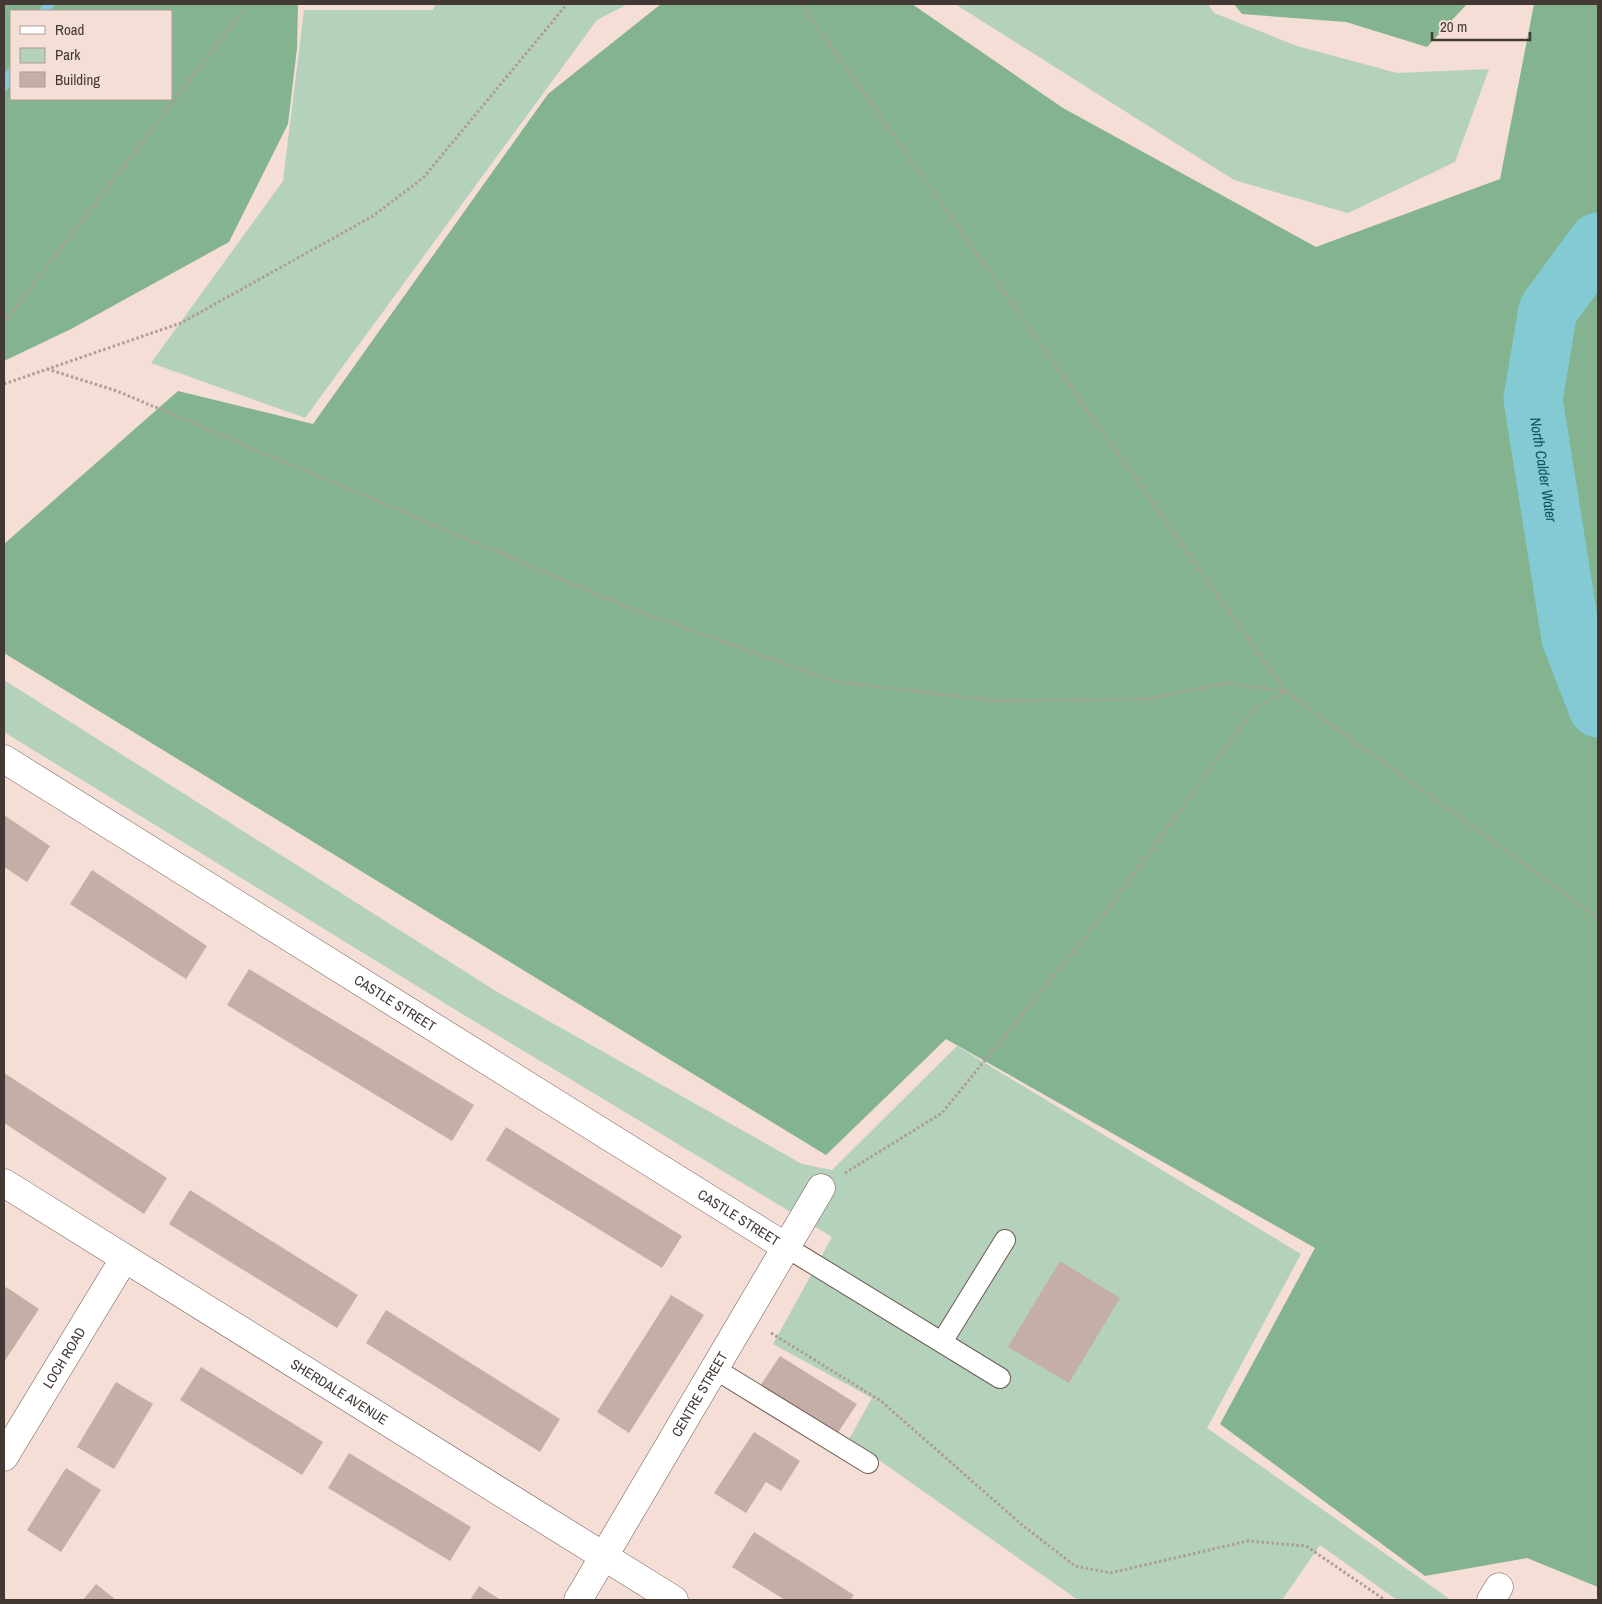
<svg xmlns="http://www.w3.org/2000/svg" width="1602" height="1604" viewBox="0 0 1602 1604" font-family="'Archivo Narrow',sans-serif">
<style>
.green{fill:#b4d1bb}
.forest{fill:#83b38f;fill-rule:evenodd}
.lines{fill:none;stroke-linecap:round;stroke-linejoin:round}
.stream{stroke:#83cad4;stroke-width:10}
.river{stroke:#83cad4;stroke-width:59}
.building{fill:#c5aea8}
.lane-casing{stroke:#6d5a52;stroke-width:22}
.street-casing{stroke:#6d5a52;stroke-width:29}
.path{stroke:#ae9d96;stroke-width:3;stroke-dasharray:2.5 2.5;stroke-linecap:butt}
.lane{stroke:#fff;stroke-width:20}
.street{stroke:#fff;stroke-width:28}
.labels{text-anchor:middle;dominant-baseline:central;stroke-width:4;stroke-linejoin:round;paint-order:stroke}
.street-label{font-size:14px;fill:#423935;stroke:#f4ded5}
.water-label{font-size:15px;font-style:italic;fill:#15525a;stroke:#f4ded5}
</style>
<rect width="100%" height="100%" fill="#f4ded5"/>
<!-- green -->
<path class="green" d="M435,4H628L597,20L305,418L151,363L283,181L304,10H433Z
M955,4H1208L1214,13L1297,46L1397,73L1489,69L1455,162L1348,213L1234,180Z
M4,680L499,993L802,1164L832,1170L957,1046L1301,1254L1207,1428L1451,1600H1397L1320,1545L1282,1600H1078L849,1439L872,1398L773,1344L832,1237L464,1015L4,732Z"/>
<!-- forest -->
<path class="forest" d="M4,4H298L297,48L288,124L229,242L71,329L4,361ZM11,11H171V99H11Z
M661,4H912L1063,108L1316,247L1500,179L1534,4H1598V1587L1527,1558L1425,1576L1220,1424L1315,1248L946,1039L826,1155L4,653V544L178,391L313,424L548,94Z
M1234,4H1467L1427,47L1346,22L1242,14Z"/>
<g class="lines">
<!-- stream -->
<path class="stream" d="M45,11L49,4
M4,86L11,73"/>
<!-- river -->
<path class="river" id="s1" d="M1598,242L1548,310L1533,399L1571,638L1598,708"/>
</g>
<!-- building -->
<path class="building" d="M4,815L50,846L27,882L4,867Z
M92,870L207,946L186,979L70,904Z
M249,969L474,1105L452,1141L227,1005Z
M4,1073L167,1178L144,1214L4,1123Z
M506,1127L682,1236L662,1268L486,1160Z
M190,1190L358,1295L337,1328L169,1224Z
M1060,1261L1120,1298L1069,1383L1008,1347Z
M6,1287L39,1309L4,1362V1290Z
M671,1295L704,1315L629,1433L597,1412Z
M386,1310L560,1419L540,1452L366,1343Z
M780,1356L857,1404L835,1437L758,1389Z
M201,1367L323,1442L302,1475L180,1400Z
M116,1382L153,1404L114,1469L77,1447Z
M754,1432L800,1461L781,1491L766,1482L746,1513L714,1493Z
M349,1453L471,1527L450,1561L328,1488Z
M66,1468L101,1490L61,1552L27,1530Z
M754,1532L854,1595L850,1600H785L732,1567Z
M96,1584L116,1600H83Z
M479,1586L501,1600H470Z"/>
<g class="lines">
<defs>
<path id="lane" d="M786,1247L1000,1378
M942,1342L1005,1240
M715,1369L868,1463"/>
<g id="street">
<path id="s2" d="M4,759L786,1247"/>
<path id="s3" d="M4,1183L674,1600"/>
<path id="s4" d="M4,1457L124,1259"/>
<path id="s5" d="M578,1600L821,1188"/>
<path d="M1491,1600L1499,1587"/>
</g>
</defs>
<!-- lane casing -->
<use href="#lane" class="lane-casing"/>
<!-- street casing -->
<use href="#street" class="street-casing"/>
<!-- path -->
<path class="path" d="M801,4L1285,691L1598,918
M4,323L248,4
M47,369L117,391L627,607L833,681L996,701L1149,699L1226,683L1285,691
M4,384L181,323L373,216L423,178L567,4
M845,1173L942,1113L1107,910L1254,709L1284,692
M771,1333L881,1401L1021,1524L1075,1566L1110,1573L1248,1541L1306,1546L1385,1600"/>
<!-- lane -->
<use href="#lane" class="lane"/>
<!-- street -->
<use href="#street" class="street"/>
</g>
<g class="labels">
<!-- street labels -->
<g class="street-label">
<text stroke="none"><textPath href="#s2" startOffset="461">CASTLE STREET</textPath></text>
<text stroke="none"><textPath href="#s2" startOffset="866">CASTLE STREET</textPath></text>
<text stroke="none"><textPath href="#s4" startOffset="116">LOCH ROAD</textPath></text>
<text stroke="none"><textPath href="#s3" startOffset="395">SHERDALE AVENUE</textPath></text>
<text stroke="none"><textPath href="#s5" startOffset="239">CENTRE STREET</textPath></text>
</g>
<!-- water labels -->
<g class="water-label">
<text stroke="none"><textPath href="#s1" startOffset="246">North Calder Water</textPath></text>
</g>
</g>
<!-- border -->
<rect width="1602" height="1604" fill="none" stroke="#423935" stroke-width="10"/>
<!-- legend -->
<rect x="10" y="10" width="162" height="90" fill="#f4ded5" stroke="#ad9c95"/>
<rect x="20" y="26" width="25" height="8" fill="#ffffff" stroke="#ad9c95"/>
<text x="55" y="35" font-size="15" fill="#423935">Road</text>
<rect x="20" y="48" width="25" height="15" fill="#b4d1bb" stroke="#ad9c95"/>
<text x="55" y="60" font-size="15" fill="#423935">Park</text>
<rect x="20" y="72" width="25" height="15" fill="#c5aea8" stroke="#ad9c95"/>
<text x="55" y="85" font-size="15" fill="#423935">Building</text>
<!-- scale -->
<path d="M1432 32v8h98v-8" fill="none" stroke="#423935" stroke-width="2.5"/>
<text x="1440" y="32" font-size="15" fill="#423935" stroke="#f4ded5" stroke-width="4" paint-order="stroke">20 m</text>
</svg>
